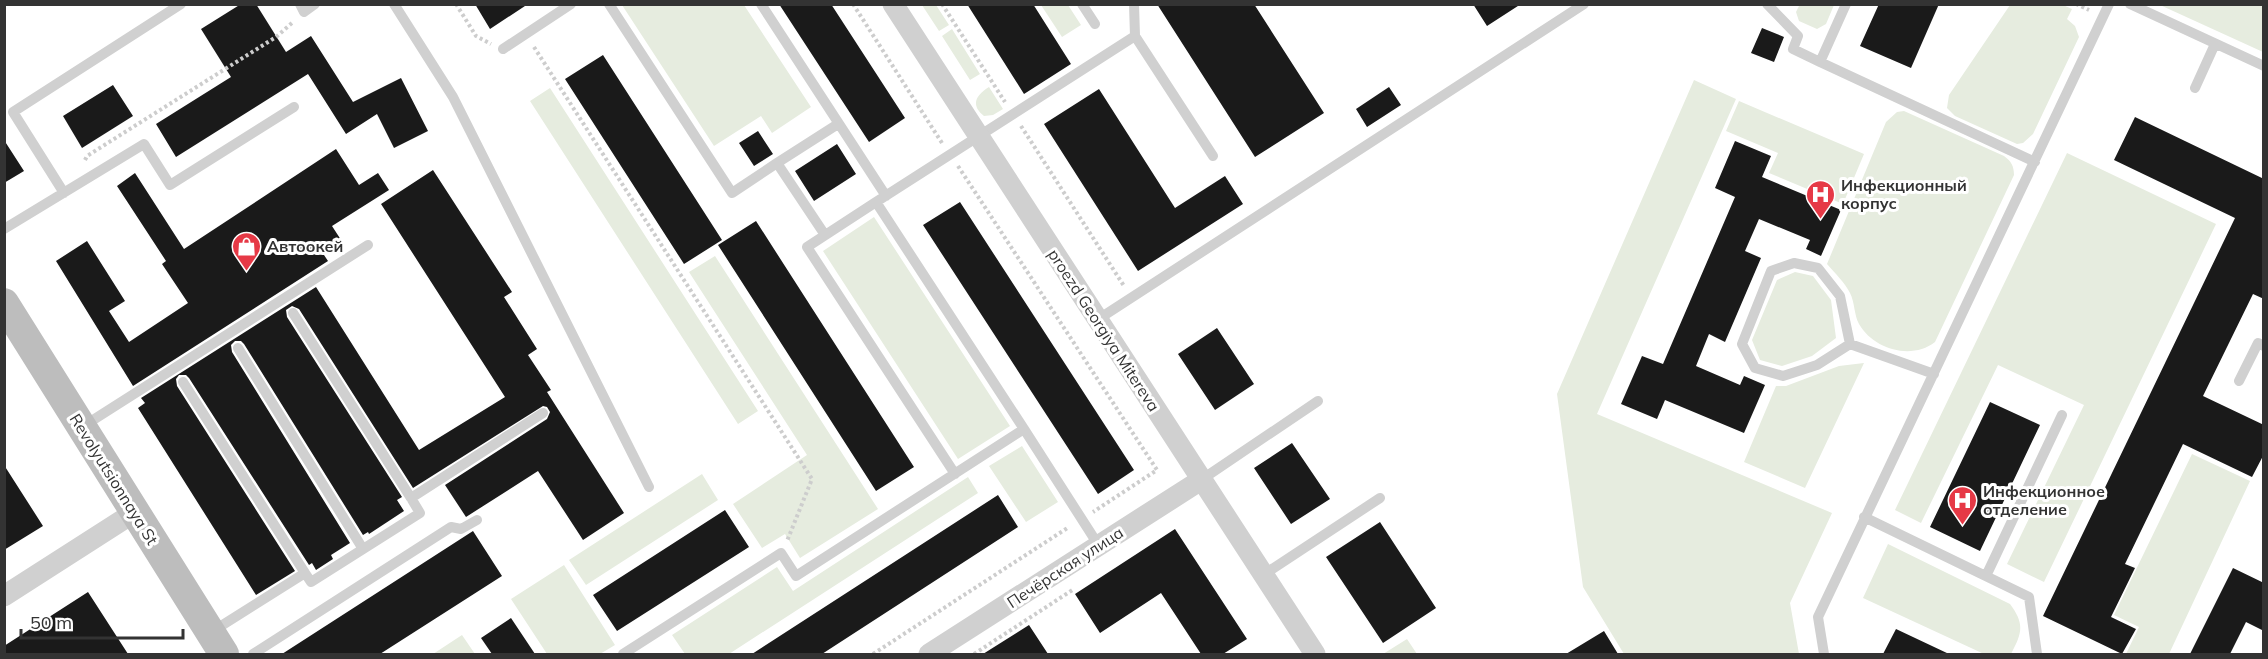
<svg xmlns="http://www.w3.org/2000/svg" width="2268" height="659" viewBox="0 0 2268 659" font-family="Mulish,sans-serif">
<style>
.green{fill:#e6ecdf}
.building{fill:#1a1a1a}
.lines{fill:none;stroke-linecap:round;stroke-linejoin:round}
.path{stroke:#cdcdcd;stroke-width:4;stroke-dasharray:3 3;stroke-linecap:butt}
.lane{stroke:#d0d0d0;stroke-width:10}
.street{stroke:#d0d0d0;stroke-width:21}
.secondary{stroke:#bdbdbd;stroke-width:30}
.labels{text-anchor:middle;dominant-baseline:central;stroke-width:6;stroke-linejoin:round;paint-order:stroke}
.poi-label{font-size:16px;font-weight:bold;fill:#333;stroke:#fff;text-anchor:start}
.street-label{font-size:16px;fill:#333;stroke:#fff}
</style>
<rect width="100%" height="100%" fill="#fff"/>
<!-- green -->
<path class="green" d="M1800,4H1834V5L1826,24L1817,29L1799,21L1796,12Z
M622,5H744L811,107L772,133L761,116L714,146Z
M922,5H936L949,25L939,31Z
M1041,5H1068L1081,25L1062,37Z
M2010,5H2063L2072,9L2067,19L2075,26L2079,37L2033,134L2023,143L2017,144L1955,116L1947,108L1949,95Z
M2160,5H2263V52Z
M952,29L980,74L970,80L942,36Z
M1694,80L1736,99L1597,414L1832,513L1790,603L1799,654H1624L1583,587L1557,394Z
M989,87L1003,109L993,115L984,116C970,105 976,95 989,87Z
M550,88L758,411L738,424L530,101Z
M1739,101L1864,154L1843,204L1769,173L1778,153L1726,131Z
M1904,111L2004,156C2011,161 2014,166 2014,175L1935,342C1912,360 1874,350 1859,324C1854,315 1855,303 1850,293C1845,283 1835,273 1827,264L1886,122L1897,112Z
M2067,153L2216,224L2044,582L2007,564L2084,405L1998,365L1921,523L1895,510Z
M874,217L1010,426L958,459L823,251Z
M715,256L878,509L800,558L785,534L762,548L733,504L807,455L689,272Z
M1795,272L1813,276L1831,300L1836,338L1812,356L1782,366L1760,360L1752,340L1777,280Z
M1864,363L1805,488L1744,462L1776,386H1786L1839,366Z
M1022,446L1058,502L1026,522L989,466Z
M2192,454L2250,481L2169,654H2126L2139,627L2114,615Z
M702,474L718,500L586,585L569,560Z
M968,477L978,493L729,654H685L672,635L777,567L793,591Z
M1888,544L2010,604C2025,624 2022,633 2011,654H1984L1863,598Z
M564,565L615,645L600,654H547L511,599Z
M462,635L475,654H433Z
M1407,639L1417,654H1383Z"/>
<!-- building -->
<path class="building" d="M241,4H256L286,52L311,36L353,102L401,78L428,131L394,148L377,114L346,134L308,74L176,157L156,124L231,77L201,29Z
M475,4H528L490,29Z
M779,4H831L905,118L869,142Z
M967,4H1033L1071,64L1024,94Z
M1157,4H1254L1324,113L1255,157Z
M1473,4H1521L1487,26Z
M1879,4H1939L1911,68L1860,46Z
M1762,28L1784,37L1774,62L1751,53Z
M603,55L722,240L684,264L565,79Z
M113,85L133,116L82,148L63,116Z
M1389,87L1401,105L1367,127L1356,109Z
M1099,89L1175,208L1225,176L1243,204L1138,271L1044,124Z
M2135,117L2264,179V299L2253,294L2203,396L2264,425V454L2252,477L2183,444L2125,564L2135,568L2111,617L2136,629L2122,654L2043,616L2235,218L2114,160Z
M758,131L773,154L754,166L739,143Z
M4,140L24,171L4,183Z
M1735,141L1771,156L1762,177L1841,210L1821,256L1806,249L1810,240L1759,219L1745,251L1761,258L1725,342L1709,334L1696,366L1740,385L1744,376L1765,385L1744,433L1665,400L1657,419L1621,404L1642,356L1663,364L1735,197L1715,188Z
M837,144L856,174L814,201L795,171Z
M336,149L359,185L378,173L389,190L332,226L343,243L324,255L328,261L133,386L56,261L87,241L125,301L109,311L129,342L188,303L162,264L166,261L117,186L135,173L184,249Z
M433,170L512,292L504,297L537,349L528,355L551,390L547,392L624,513L583,540L538,471L466,517L445,485L547,419L550,412L547,407L543,406L413,488L299,309L292,306L286,310L287,317L402,497L397,500L404,511L369,534L368,532L363,535L244,344L241,341H235L231,345L232,352L350,543L331,555L333,559L316,570L312,563L309,565L189,378L186,375H179L176,379L177,386L295,571L256,595L138,408L145,403L141,398L316,287L419,450L505,397L381,204Z
M960,202L1134,470L1098,494L923,225Z
M756,221L914,467L876,491L718,245Z
M1217,328L1254,384L1215,410L1178,354Z
M1990,402L2040,425L1980,551L1930,527Z
M1292,443L1330,499L1291,524L1254,468Z
M4,465L43,526L4,550Z
M998,495L1018,527L822,654H752Z
M725,510L749,547L617,631L593,595Z
M1380,522L1436,608L1383,643L1326,557Z
M1175,529L1247,639L1223,654H1201L1161,593L1100,633L1075,594Z
M473,531L502,576L380,654H282Z
M2233,568L2264,583V631L2246,622L2230,654H2190Z
M88,592L128,654H4V646Z
M511,618L535,654H492L481,638Z
M1029,625L1048,654H983Z
M1896,629L1949,654H1883Z
M1604,631L1618,654H1566Z"/>
<g class="lines">
<!-- path -->
<path class="path" d="M456,4L476,36L491,44
M853,4L942,143
M942,4L1005,102
M2076,4L2089,10
M534,47L812,479L787,541
M1021,126L1124,286
M85,160L87,156L276,37L293,22
M958,166L1157,470L1093,512
M873,654L1069,527
M974,654L1074,589"/>
<!-- lane -->
<path class="lane" d="M300,4L304,12L315,4
M394,4L453,97L649,487
M609,4L732,193L777,163L825,235
M761,4L886,196
M1082,4L1095,24
M1134,4L1135,36
M1767,4L1798,36L1793,49L1820,62L1846,4
M2130,4L2264,66
M503,49L571,4
M1820,62L2035,162
M2195,88L2215,44
M777,163L838,124
M64,193L13,112L181,4
M876,202L1135,36L1213,156
M4,229L144,144L170,185L294,107
M293,313L411,498
M1097,320L1584,4
M1850,344L1817,365L1783,376L1755,368L1742,344L1771,271L1794,263L1818,268L1840,296L1850,344L1934,374
M238,348L363,549
M2239,381L2258,343L2264,346
M183,382L305,573
M82,427L368,245
M955,474L807,247L876,202L1024,429
M1201,480L1318,401
M1864,517L2029,597L2037,654
M1263,575L1380,498
M1986,576L2062,415
M213,631L305,573L311,582L420,513L411,498L543,413
M253,654L451,527L461,529L477,520
M623,654L781,553L796,576L1024,429L1099,546
M1824,654L1818,617L2109,4"/>
<!-- street -->
<path class="street" d="M893,4L1315,654
M4,596L135,512
M929,654L1201,480"/>
<!-- secondary -->
<path class="secondary" d="M4,303L224,654"/>
</g>
<!-- icons -->
<defs>
<symbol id="hospital-pin" viewBox="-11 -11 22 30"><path d="M0 17L-7.5 6A9.5 9.5 0 1 1 7.5 6Z" fill="#e63946" stroke="#fff"/><path d="M-5-5h3v3.5h4V-5h3V5h-3V1.5h-4V5h-3Z" fill="#fff"/></symbol>
<symbol id="shop-pin" viewBox="-11 -11 22 30"><path d="M0 17L-7.5 6A9.5 9.5 0 1 1 7.5 6Z" fill="#e63946" stroke="#fff"/><path d="M-5-2.5h2.3a2.7 3.5 0 0 1 5.4 0H5L5.5 6h-11ZM-1.5-2.5h3a1.5 2.3 0 0 0-3 0Z" fill="#fff"/></symbol>
</defs>
<g fill-rule="evenodd">
<use href="#hospital-pin" x="1804" y="178" width="33" height="45"/>
<use href="#shop-pin" x="230" y="230" width="33" height="45"/>
<use href="#hospital-pin" x="1946" y="484" width="33" height="45"/>
</g>
<g class="labels">
<!-- poi labels -->
<g class="poi-label">
<text x="1841" y="185">Инфекционный<tspan x="1841" dy="18">корпус</tspan></text>
<text x="267" y="246">Автоокей</text>
<text x="1983" y="491">Инфекционное<tspan x="1983" dy="18">отделение</tspan></text>
</g>
<!-- street labels -->
<g class="street-label">
<text transform="translate(1104 330) rotate(57)">proezd Georgiya Mitereva</text>
<text transform="translate(114 479) rotate(58)">Revolyutsionnaya St</text>
<text transform="translate(1065 567) rotate(-33)">Печёрская улица</text>
</g>
</g>
<!-- border -->
<rect width="2268" height="659" fill="none" stroke="#333333" stroke-width="12"/>
<!-- scale -->
<path d="M21 629v9h162v-9" fill="none" stroke="#333333" stroke-width="3"/>
<text x="30" y="629" font-size="18" fill="#333333" stroke="#ffffff" stroke-width="4.5" paint-order="stroke">50 m</text>
</svg>
